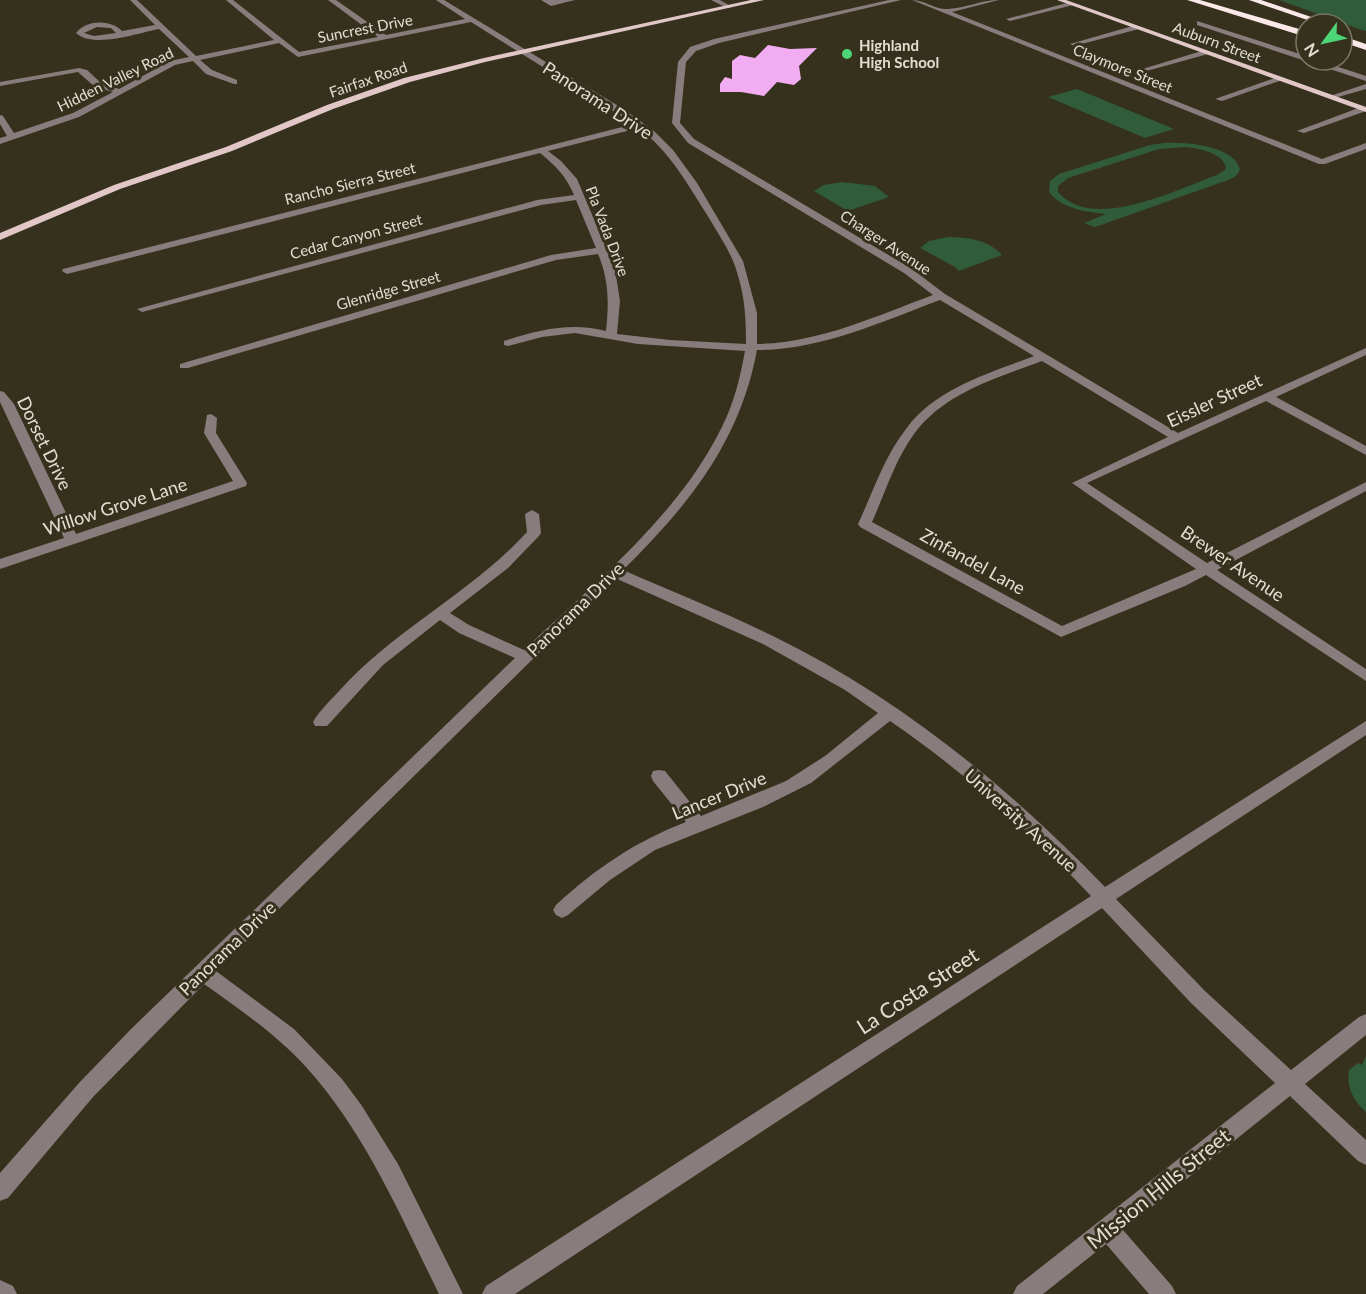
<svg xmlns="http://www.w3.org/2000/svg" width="1366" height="1294" viewBox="0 0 1366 1294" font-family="Lato,sans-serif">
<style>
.green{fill:#305c3a;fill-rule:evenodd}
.building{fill:#f2acf2}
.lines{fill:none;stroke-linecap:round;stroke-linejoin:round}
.minor{fill:#887c7c;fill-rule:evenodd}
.major{fill:#e1c7c8;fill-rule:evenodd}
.highway{fill:#fbe8e9;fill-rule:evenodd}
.poi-dot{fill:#4dd676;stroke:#36311d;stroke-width:2}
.labels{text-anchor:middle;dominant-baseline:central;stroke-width:6;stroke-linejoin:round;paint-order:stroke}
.far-street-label{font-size:15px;fill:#e2dfd2;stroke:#36311d}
.far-poi-label{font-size:15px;font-weight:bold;fill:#e2dfd2;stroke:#36311d;text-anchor:start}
.street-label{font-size:18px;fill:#e2dfd2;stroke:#36311d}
.near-street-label{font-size:21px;fill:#e2dfd2;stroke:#36311d}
</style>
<rect width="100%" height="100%" fill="#36311d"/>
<!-- green -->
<path class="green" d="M1279,0H1366V31L1362,30Z
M1077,89L1174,129L1145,138L1048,97Z
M1164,143C1184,142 1235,145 1240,170L1236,176L1228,180L1095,227L1084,223L1106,214C1087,212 1062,209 1049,192L1050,181L1059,174L1150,145ZM1187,147C1200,149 1225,153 1226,169L1217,175C1177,189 1093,233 1058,192V186L1068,178L1159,149Z
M842,182L875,186L889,197L848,211L814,191L824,185Z
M948,237C967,237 989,240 1002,255L959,271L955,267L920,248L929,241Z
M1366,1056V1112C1354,1101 1346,1088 1349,1070L1358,1063L1362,1065Z"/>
<!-- building -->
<path class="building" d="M768,45L790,49L817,48L799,66L801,79L794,85L777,82L764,96L741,92H720V84L725,77L732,79V61L740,55L755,58Z"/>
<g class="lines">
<!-- minor -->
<path class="minor" d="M130,0H137L196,56L274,40L226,0H233L299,52L378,37L328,0H336L386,35L465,19L436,0H444L625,110L654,131L673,150L697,183L743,261L757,313V344C819,343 876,316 933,295L904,273L688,143L672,123L678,62L690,47L714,39L889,0H901L719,43L696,51L686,62L680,123L694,139L912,269L945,294L1178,433L1366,348V355L1276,397L1366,446V455L1266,401L1087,483L1207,563L1366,482V491L1217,570L1366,669V681L1206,575L1185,586L1061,637L860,527L858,524C873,492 884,457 906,429C936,388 988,374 1034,356L940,300C881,322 821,350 757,350C740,442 688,506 623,570C673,592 724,612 773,636C898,697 1009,787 1105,887L1366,721V735L1116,899L1205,991L1291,1070L1359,1017L1366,1014V1035L1305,1084L1366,1140V1165L1358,1161L1290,1096L1123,1230L1172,1286L1176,1294H1149L1106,1244L1043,1294H1013L1017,1286L1275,1083L1191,1003L1102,908L515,1294H482L486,1286L1091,896C1030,831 963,771 890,721L811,783L763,807L655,850L610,880L568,915L562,918L556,915L553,910L556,905C595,869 636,841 686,822L653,781L651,776L653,771L659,770L665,771L701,816L786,781L825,756L878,713L845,690L763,644L615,578L216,971L294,1029L342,1079L362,1106L398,1164L463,1294H439C400,1215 365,1132 306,1067C276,1034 239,1009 204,984L93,1097L8,1198L0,1201V1173L79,1083L131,1029L515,658L459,633L440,620L383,665L327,726H315L313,722C320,710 331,700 340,690C395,629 471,593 527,532L525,514L532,510L539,514L541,533L539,536L508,568L450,613L469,625L524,650C597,580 685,511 727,416C736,395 741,373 745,351L638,344L575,333L542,337L508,346L504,345V341C538,330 571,322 606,331C609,303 609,280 598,254L556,260L188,368H180V364L551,255L596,248L576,200L541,205L146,311L142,312L137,309L537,200L574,195C566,176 556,166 540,153L67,274L62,271L63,269L634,124L471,22L298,57L279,43L200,60L212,70L237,80V84H234L206,74L193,61L175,65L79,117L0,144V138L7,136L0,124V115L3,116L14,133L73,113L113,92L95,87L78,72L0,86V82L79,68L87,70L101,83L119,89L170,61L189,57L159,29C138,33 93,49 76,33C87,19 111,20 122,31L155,25ZM97,27L111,28L116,33L94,36L84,33ZM639,128C671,153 688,185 709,218C720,237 733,255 738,276C745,298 746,320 746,344L670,340L617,334L620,301L615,269L577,179L561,161L548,151ZM1042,361L1168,437L1072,483L1196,569L1062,626L872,522C885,493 895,460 914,434C944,393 997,378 1042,361Z
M541,0H575L551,6Z
M711,0H720L732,7L727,8Z
M912,0C924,0 936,10 948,9C966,8 981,0 999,0L952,12L1322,159L1366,143V149L1325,164H1319Z
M1071,2L1073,5L1010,21L1006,19Z
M1197,21L1306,56V60H1317L1366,76V81L1197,25Z
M1136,25L1139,29L1074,46L1070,44Z
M1205,50L1209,52L1208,54L1143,72L1139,70Z
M1278,77L1285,79L1222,101L1215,99Z
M1366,84V89L1331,99L1327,97Z
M1361,107H1366V111L1304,133L1297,131Z
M0,391L4,392L14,404L76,534L233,481L204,433L207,415L211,414L217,418L216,433L247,483L246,486L0,569V559L64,538L0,402Z
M0,1280L13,1286L17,1294H0Z"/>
<!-- major -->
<path class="major" d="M751,0H764L485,62L410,82L333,109L232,151L120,189L0,240V233L114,185L226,147L327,105L404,78L484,58Z
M1057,0H1066L1366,107V112Z"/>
<!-- highway -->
<path class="highway" d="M1187,0H1200L1306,31V37Z
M1249,0H1261L1332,24H1319Z
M1342,36L1366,44V50L1342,42Z"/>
</g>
<!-- markers -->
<circle class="poi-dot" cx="847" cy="54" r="6"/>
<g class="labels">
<!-- far-street labels -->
<g class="far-street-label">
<text transform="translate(365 28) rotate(-11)">Suncrest Drive</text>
<text transform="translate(1217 42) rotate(20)">Auburn Street</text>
<text transform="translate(1123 68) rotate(22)">Claymore Street</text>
<text transform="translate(115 79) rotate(-26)">Hidden Valley Road</text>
<text transform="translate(368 79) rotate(-19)">Fairfax Road</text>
<text transform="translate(350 183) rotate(-14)">Rancho Sierra Street</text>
<text transform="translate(608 231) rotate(69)">Pla Vada Drive</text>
<text transform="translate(356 236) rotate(-15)">Cedar Canyon Street</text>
<text transform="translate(886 242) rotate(33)">Charger Avenue</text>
<text transform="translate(388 290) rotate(-16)">Glenridge Street</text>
</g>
<!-- far-poi labels -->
<g class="far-poi-label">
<text x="859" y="45">Highland<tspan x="859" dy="17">High School</tspan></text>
</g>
<!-- street labels -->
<g class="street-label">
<text transform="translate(598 100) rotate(33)">Panorama Drive</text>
<text transform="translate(1214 400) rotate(-25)">Eissler Street</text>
<text transform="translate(45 443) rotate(64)">Dorset Drive</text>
<text transform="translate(115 506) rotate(-18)">Willow Grove Lane</text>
<text transform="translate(973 561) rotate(29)">Zinfandel Lane</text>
<text transform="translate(1233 563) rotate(34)">Brewer Avenue</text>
<text transform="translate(575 609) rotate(-44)">Panorama Drive</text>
<text transform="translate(719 795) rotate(-22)">Lancer Drive</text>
<text transform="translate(1021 820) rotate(42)">University Avenue</text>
<text transform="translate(227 948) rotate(-44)">Panorama Drive</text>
</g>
<!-- near-street labels -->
<g class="near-street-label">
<text transform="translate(917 990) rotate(-33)">La Costa Street</text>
<text transform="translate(1158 1188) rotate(-39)">Mission Hills Street</text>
</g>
</g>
<!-- north arrow -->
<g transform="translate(1324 42) rotate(237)"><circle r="28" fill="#36311d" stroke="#7b7765" stroke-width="1.5"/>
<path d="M0-4.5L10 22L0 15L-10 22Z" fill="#4dd676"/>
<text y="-9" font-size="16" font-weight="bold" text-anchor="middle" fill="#e2dfd2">N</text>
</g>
</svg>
